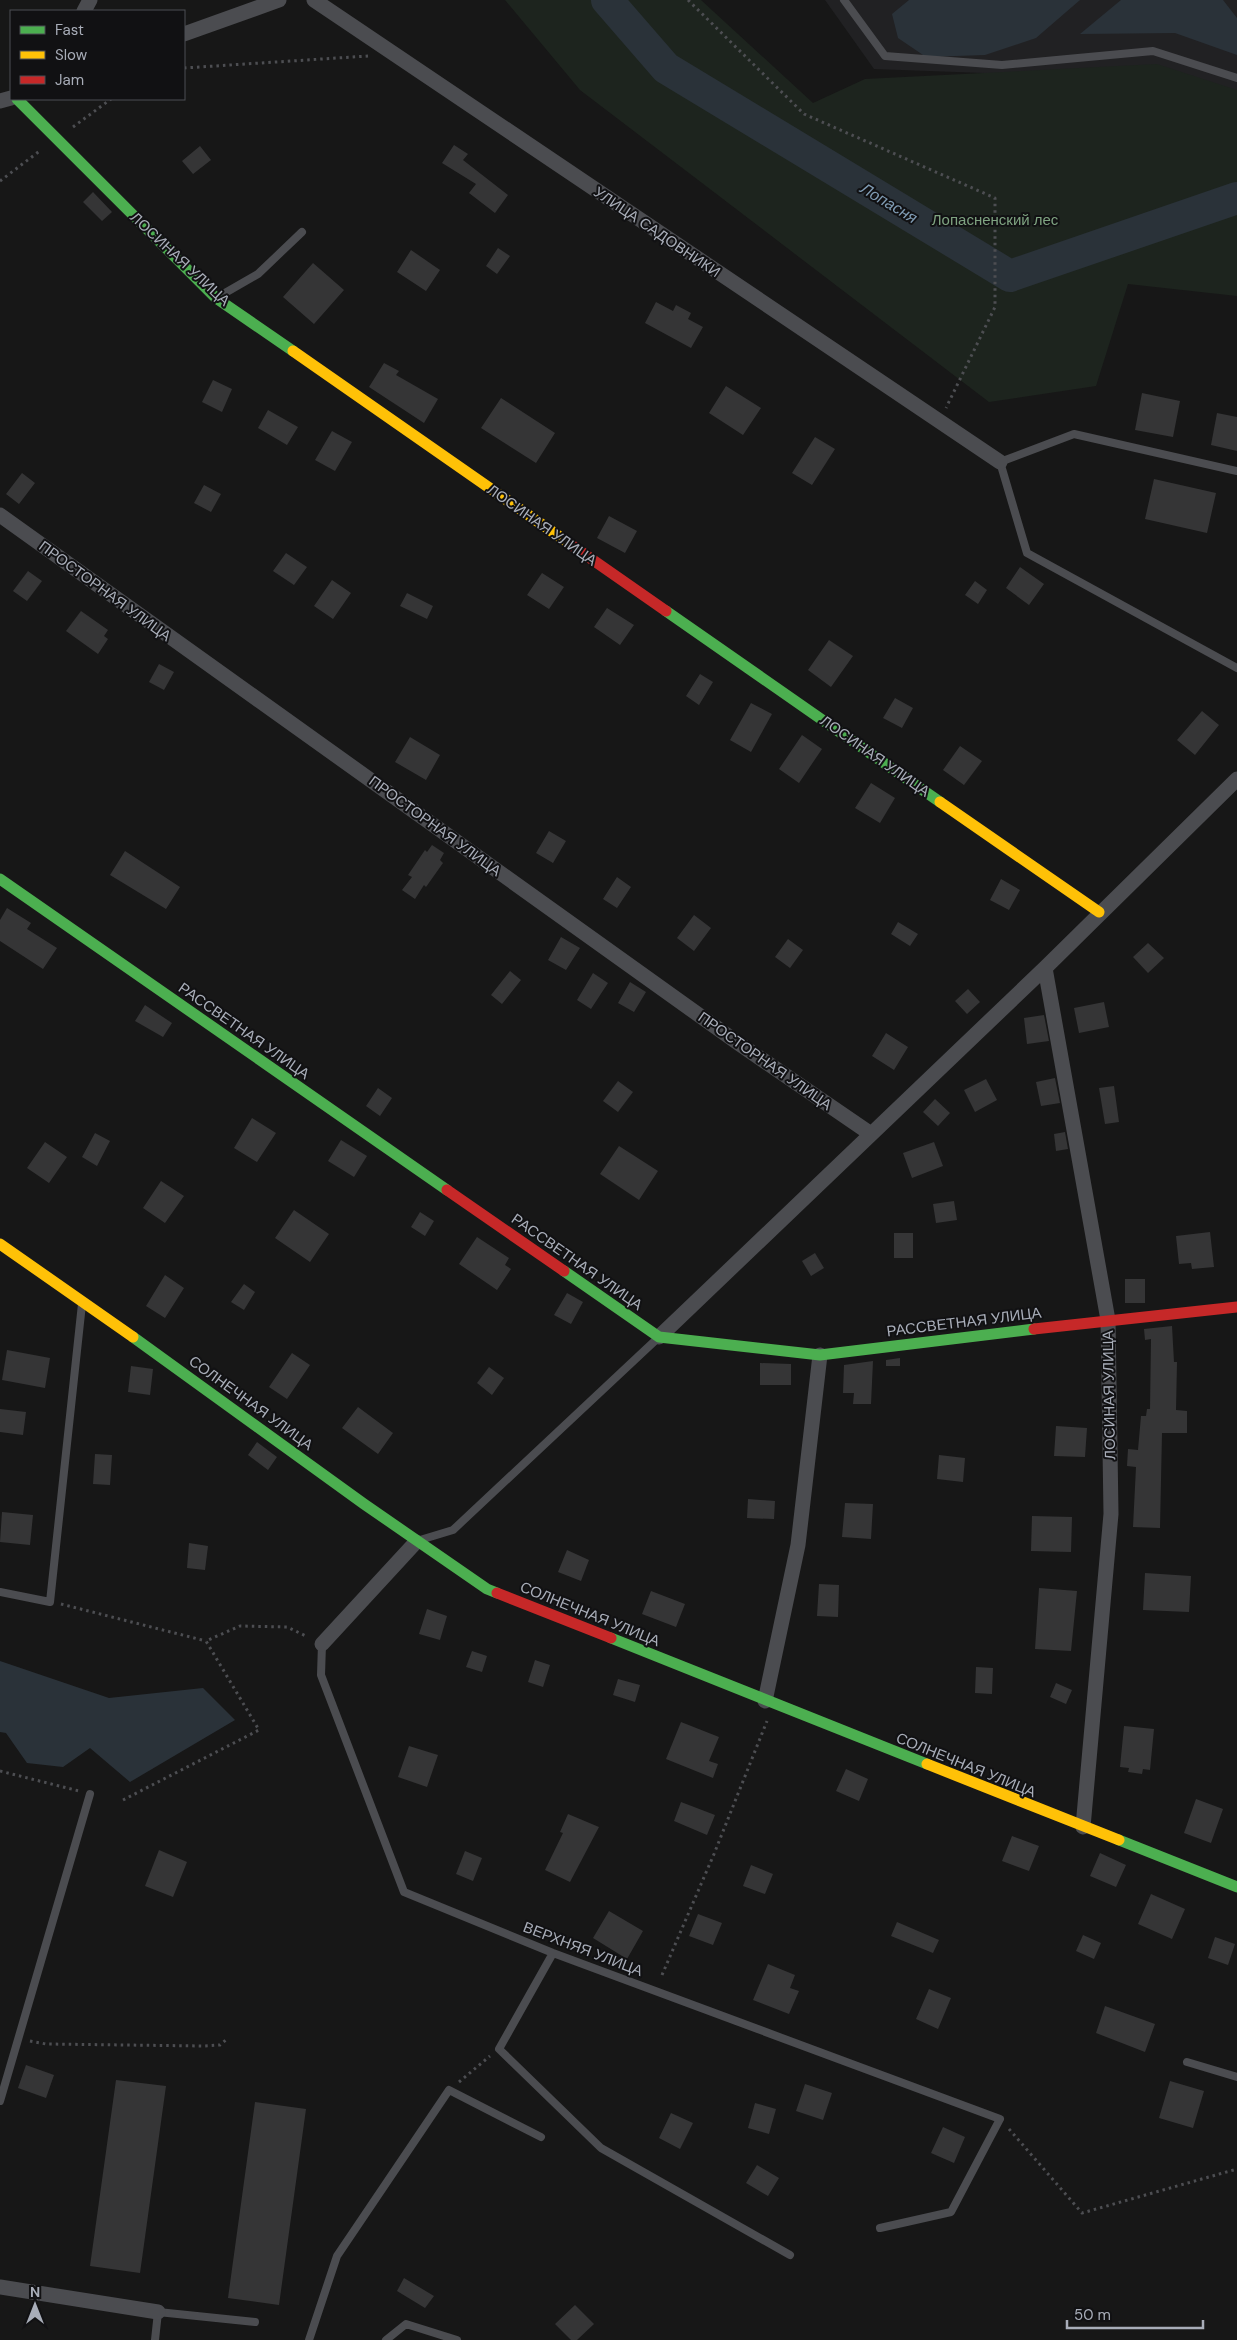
<svg xmlns="http://www.w3.org/2000/svg" width="1237" height="2340" viewBox="0 0 1237 2340" font-family="'DM Sans',sans-serif">
<style>
.built{fill:#212123}
.green{fill:#1d241e}
.water{fill:#2a3239}
.lines{fill:none;stroke-linecap:round;stroke-linejoin:round}
.river{stroke:#2a3239;stroke-width:32}
.building{fill:#353536}
.path{stroke:#4d4e52;stroke-width:3;stroke-dasharray:2.5 4;stroke-linecap:butt}
.lane{stroke:#4b4c50;stroke-width:8}
.street{stroke:#4b4c50;stroke-width:15}
.fast{stroke:#4caf50;stroke-width:11}
.slow{stroke:#ffc107;stroke-width:11}
.jam{stroke:#c62828;stroke-width:11}
.labels{text-anchor:middle;dominant-baseline:central;stroke-width:4;stroke-linejoin:round;paint-order:stroke}
.park-label{font-size:15px;fill:#7fa381;stroke:#111113}
.street-label{font-size:15px;fill:#a8adb8;stroke:#111113}
.water-label{font-size:16px;font-style:italic;fill:#7f9bb3;stroke:#111113}
</style>
<rect width="100%" height="100%" fill="#171717"/>
<!-- built -->
<path class="built" d="M825,0H1237V93L1154,79L874,69Z"/>
<!-- green -->
<path class="green" d="M505,0H701L813,103L865,79L1157,64L1237,90V296L1128,284L1096,386L989,402L580,90Z"/>
<!-- water -->
<path class="water" d="M909,0H1080L1036,38L985,55L926,57L898,38L892,14Z
M1121,0H1223L1237,18V55L1175,33L1080,34Z
M0,1661L109,1698L203,1688L235,1720L130,1782L90,1748L63,1767L27,1763L6,1733L0,1732Z"/>
<g class="lines">
<!-- river -->
<path class="river" d="M607,0L666,68L1010,276L1237,198"/>
</g>
<!-- building -->
<path class="building" d="M454,145L468,154L463,160L508,195L495,213L469,193L476,184L442,163Z
M200,146L211,160L193,174L182,161Z
M93,192L112,212L102,221L83,202Z
M498,248L510,256L497,274L486,266Z
M411,250L440,270L426,291L397,272Z
M313,263L344,290L314,324L283,297Z
M656,302L673,311L676,305L691,313L688,319L703,327L691,348L645,323Z
M384,363L399,371L396,375L438,399L424,423L369,387Z
M213,380L232,389L222,412L202,402Z
M726,386L761,408L743,435L709,413Z
M1142,393L1180,401L1173,437L1135,430Z
M501,398L555,433L536,463L481,428Z
M268,410L298,427L287,445L258,428Z
M1217,413L1237,417V451L1211,445Z
M332,431L352,442L335,471L315,460Z
M815,437L835,449L812,485L792,473Z
M22,473L35,483L19,504L6,494Z
M1154,479L1216,493L1207,533L1145,519Z
M204,485L221,494L211,512L194,503Z
M609,516L637,531L625,553L597,538Z
M286,553L307,567L294,585L273,571Z
M1020,567L1044,584L1029,605L1006,588Z
M28,571L42,581L27,601L13,591Z
M542,573L564,587L549,609L527,595Z
M332,580L351,593L333,619L314,606Z
M975,581L987,590L978,604L965,595Z
M407,593L433,606L427,619L400,606Z
M607,608L634,625L620,645L594,627Z
M81,611L108,630L104,636L108,639L98,654L66,631Z
M829,640L853,656L831,687L808,670Z
M159,664L174,672L164,690L149,682Z
M700,674L713,682L699,705L686,696Z
M895,698L913,708L902,728L883,718Z
M751,703L772,714L751,752L730,740Z
M1202,711L1219,725L1195,755L1177,740Z
M802,735L822,749L799,783L779,769Z
M410,737L440,755L426,780L395,762Z
M960,746L982,761L964,785L943,770Z
M871,783L895,798L880,823L855,808Z
M549,831L566,841L553,863L536,853Z
M432,845L444,853L440,860L443,863L426,887L424,885L415,899L402,890L412,877L408,875L425,850L427,852Z
M125,851L180,887L166,909L110,875Z
M617,877L631,887L617,908L603,899Z
M1001,879L1020,890L1009,910L990,900Z
M7,908L31,923L27,929L57,948L43,969L0,941V920Z
M694,915L711,928L694,951L677,938Z
M898,922L918,934L910,946L891,934Z
M561,937L580,948L566,970L548,960Z
M788,939L803,950L790,968L775,957Z
M1148,943L1164,958L1148,973L1133,957Z
M510,971L521,980L502,1004L491,995Z
M593,973L608,983L591,1009L577,1000Z
M630,982L646,992L634,1012L618,1003Z
M968,989L980,1002L967,1014L955,1001Z
M1104,1002L1109,1027L1079,1033L1074,1008Z
M145,1005L172,1023L163,1037L135,1021Z
M1044,1015L1049,1041L1027,1044L1024,1018Z
M886,1033L908,1047L894,1070L872,1056Z
M1055,1078L1060,1103L1041,1106L1036,1082Z
M986,1079L997,1100L975,1112L964,1090Z
M618,1081L633,1092L618,1112L603,1101Z
M1114,1086L1119,1122L1105,1124L1099,1088Z
M378,1088L392,1098L380,1116L366,1106Z
M935,1099L950,1113L938,1126L923,1112Z
M252,1118L276,1133L257,1162L234,1148Z
M1065,1132L1068,1149L1056,1151L1054,1134Z
M95,1133L110,1141L97,1166L82,1157Z
M341,1140L367,1156L354,1177L328,1161Z
M45,1142L67,1157L49,1183L27,1168Z
M934,1142L943,1166L912,1178L903,1153Z
M619,1146L658,1171L639,1200L600,1174Z
M161,1181L184,1196L165,1223L143,1208Z
M954,1201L957,1220L936,1223L933,1204Z
M294,1210L329,1234L310,1262L275,1238Z
M420,1212L434,1221L425,1236L411,1227Z
M1210,1232L1214,1267L1192,1269L1191,1263L1179,1264L1176,1236Z
M894,1233H913V1258H894Z
M477,1237L509,1258L505,1265L511,1269L497,1290L459,1264Z
M815,1253L824,1268L811,1276L802,1261Z
M165,1275L184,1288L165,1318L146,1306Z
M1125,1279H1145V1303H1125Z
M244,1284L255,1292L244,1310L231,1302Z
M567,1293L583,1302L571,1324L554,1315Z
M1172,1326L1174,1362H1177L1176,1410L1187,1411V1433H1162L1160,1528L1133,1527L1136,1467L1127,1466L1128,1449L1138,1450L1141,1416H1146L1147,1409H1150L1151,1339L1145,1340L1144,1329Z
M7,1350L50,1358L45,1388L2,1380Z
M292,1353L310,1365L287,1399L269,1387Z
M900,1358V1366H886V1360Z
M873,1361L871,1404H853L854,1393H843L844,1365Z
M760,1363L791,1364V1385H760Z
M131,1366L153,1369L150,1395L128,1392Z
M489,1367L504,1378L492,1395L477,1383Z
M358,1407L393,1433L378,1454L342,1428Z
M0,1409L26,1412L23,1435L0,1432Z
M1056,1426L1087,1428L1085,1457L1054,1456Z
M257,1442L277,1457L268,1470L248,1455Z
M95,1454L112,1455L110,1485L93,1484Z
M939,1455L965,1458L963,1482L937,1479Z
M748,1499L775,1501L774,1519L747,1518Z
M845,1503L873,1504L871,1539L842,1537Z
M2,1512L33,1515L30,1545L0,1542Z
M1032,1516L1072,1517L1071,1552L1031,1551Z
M189,1543L208,1546L205,1570L187,1568Z
M567,1550L589,1560L581,1581L558,1572Z
M1145,1573L1191,1576L1189,1612L1143,1610Z
M819,1584L839,1585L838,1617L817,1616Z
M1039,1588L1077,1591L1071,1651L1035,1649Z
M651,1591L685,1604L676,1627L642,1614Z
M427,1609L447,1616L440,1640L419,1634Z
M472,1651L487,1656L482,1672L466,1667Z
M535,1660L550,1665L543,1687L528,1682Z
M976,1667L993,1668L992,1694L975,1693Z
M618,1679L640,1685L635,1702L613,1695Z
M1056,1683L1072,1690L1066,1704L1050,1697Z
M681,1722L719,1737L709,1761L718,1764L713,1778L666,1759Z
M1124,1726L1154,1729L1150,1770L1143,1769L1142,1774L1128,1772L1129,1768L1120,1767Z
M409,1746L438,1755L427,1787L398,1777Z
M846,1769L868,1779L859,1801L836,1791Z
M1196,1799L1223,1809L1211,1843L1184,1833Z
M681,1802L715,1815L707,1835L674,1821Z
M568,1814L599,1827L570,1882L545,1870L563,1833L560,1832Z
M1012,1836L1039,1846L1029,1871L1002,1861Z
M159,1850L187,1862L173,1897L145,1886Z
M465,1851L482,1858L473,1881L456,1874Z
M1100,1853L1126,1865L1116,1887L1090,1876Z
M751,1865L773,1874L765,1894L743,1886Z
M1151,1894L1185,1909L1172,1939L1138,1924Z
M609,1911L643,1931L627,1959L593,1938Z
M698,1914L722,1923L713,1945L689,1936Z
M897,1922L939,1940L933,1953L891,1936Z
M1083,1935L1101,1943L1094,1959L1076,1951Z
M1215,1937L1235,1944L1228,1965L1208,1958Z
M768,1964L795,1975L790,1988L799,1991L789,2014L753,2000Z
M929,1989L951,1998L938,2029L916,2019Z
M1105,2006L1155,2024L1145,2052L1096,2033Z
M26,2065L54,2075L46,2098L18,2088Z
M116,2080L166,2086L140,2273L90,2266Z
M1170,2081L1204,2091L1193,2128L1159,2118Z
M805,2084L832,2093L823,2120L796,2111Z
M255,2102L306,2109L279,2305L228,2298Z
M755,2103L776,2109L769,2134L748,2128Z
M671,2113L693,2123L680,2149L659,2138Z
M943,2127L965,2137L954,2163L931,2153Z
M757,2165L779,2178L768,2196L746,2183Z
M404,2278L434,2296L425,2308L397,2291Z
M575,2305L594,2324L577,2340H571L555,2324Z"/>
<g class="lines">
<!-- path -->
<path class="path" d="M688,0L804,114L995,198V307L946,408
M184,68L368,56
M73,127L111,99
M0,181L41,150
M61,1604L206,1641
M0,1771L79,1791
M123,1800L259,1730L206,1641L240,1626L287,1627L308,1637
M662,1975L714,1854L767,1721
M30,2041L46,2044L204,2046L220,2045L227,2039
M459,2082L490,2056
M1009,2129L1082,2213L1237,2169"/>
<!-- lane -->
<path class="lane" d="M844,0L885,56L1002,65L1153,51L1237,78
M218,297L258,274L302,232
M1237,471L1074,434L1000,462L1027,553L1237,668
M420,1540L453,1530L659,1337
M0,1592L50,1602L82,1304
M322,1644L321,1675L404,1892L553,1953L1000,2119L951,2212L880,2228
M553,1953L499,2049L601,2148L790,2255
M1187,2062L1237,2077
M0,2101L90,1794
M155,2340L158,2312L255,2322
M309,2340L337,2256L449,2090L541,2137
M386,2340L406,2324L457,2340"/>
<!-- street -->
<path class="street" d="M314,0L1000,462
M84,11L90,0
M184,34L279,0
M0,101L11,98
M0,515L738,1043L871,1134
M1045,968L1108,1320L1111,1514L1083,1827
M659,1337L1045,968L1237,779
M322,1644L416,1542
M765,1701L798,1545L820,1355
M0,2287L158,2312"/>
<!-- fast -->
<path class="fast" d="M17,99L216,298L293,351
M666,611L940,802
M0,879L447,1190
M564,1271L659,1337L820,1355L1034,1329
M133,1337L364,1504L487,1589L497,1593
M611,1638L927,1764
M1119,1840L1237,1887"/>
<!-- slow -->
<path class="slow" d="M293,351L570,544
M940,802L1099,912
M0,1244L133,1337
M927,1764L1119,1840"/>
<!-- jam -->
<path class="jam" d="M570,544L666,611
M447,1190L564,1271
M1034,1329L1237,1307
M497,1593L611,1638"/>
</g>
<g class="labels">
<!-- park labels -->
<g class="park-label">
<text x="995" y="220">Лопасненский лес</text>
</g>
<!-- street labels -->
<g class="street-label">
<text transform="translate(657 232) rotate(34)">УЛИЦА САДОВНИКИ</text>
<text transform="translate(180 259) rotate(43)">ЛОСИНАЯ УЛИЦА</text>
<text transform="translate(542 525) rotate(35)">ЛОСИНАЯ УЛИЦА</text>
<text transform="translate(105 591) rotate(36)">ПРОСТОРНАЯ УЛИЦА</text>
<text transform="translate(875 756) rotate(35)">ЛОСИНАЯ УЛИЦА</text>
<text transform="translate(435 826) rotate(36)">ПРОСТОРНАЯ УЛИЦА</text>
<text transform="translate(244 1031) rotate(35)">РАССВЕТНАЯ УЛИЦА</text>
<text transform="translate(765 1061) rotate(35)">ПРОСТОРНАЯ УЛИЦА</text>
<text transform="translate(577 1262) rotate(35)">РАССВЕТНАЯ УЛИЦА</text>
<text transform="translate(964 1322) rotate(-7)">РАССВЕТНАЯ УЛИЦА</text>
<text transform="translate(1109 1395) rotate(-91)">ЛОСИНАЯ УЛИЦА</text>
<text transform="translate(251 1403) rotate(36)">СОЛНЕЧНАЯ УЛИЦА</text>
<text transform="translate(590 1614) rotate(22)">СОЛНЕЧНАЯ УЛИЦА</text>
<text transform="translate(966 1765) rotate(22)">СОЛНЕЧНАЯ УЛИЦА</text>
<text transform="translate(583 1949) rotate(21)">ВЕРХНЯЯ УЛИЦА</text>
</g>
<!-- water labels -->
<g class="water-label">
<text transform="translate(889 203) rotate(31)">Лопасня</text>
</g>
</g>
<!-- legend -->
<rect x="10" y="10" width="175" height="90" fill="#111113" stroke="#4d4f55"/>
<rect x="20" y="26" width="25" height="8" fill="#4caf50" stroke="#4d4f55"/>
<text x="55" y="35" font-size="15" fill="#a8adb8">Fast</text>
<rect x="20" y="51" width="25" height="8" fill="#ffc107" stroke="#4d4f55"/>
<text x="55" y="60" font-size="15" fill="#a8adb8">Slow</text>
<rect x="20" y="76" width="25" height="8" fill="#c62828" stroke="#4d4f55"/>
<text x="55" y="85" font-size="15" fill="#a8adb8">Jam</text>
<!-- north arrow -->
<g transform="translate(35 2305)" stroke="#111113" stroke-width="4" paint-order="stroke">
<path d="M0-4L9 19L0 12L-9 19Z" fill="#a8adb8"/>
<text y="-8" font-size="14" font-weight="bold" text-anchor="middle" fill="#a8adb8">N</text>
</g>
<!-- scale -->
<path d="M1067 2320v8h136v-8" fill="none" stroke="#a8adb8" stroke-width="2.5"/>
<text x="1074" y="2320" font-size="15" fill="#a8adb8" stroke="#111113" stroke-width="4" paint-order="stroke">50 m</text>
</svg>
